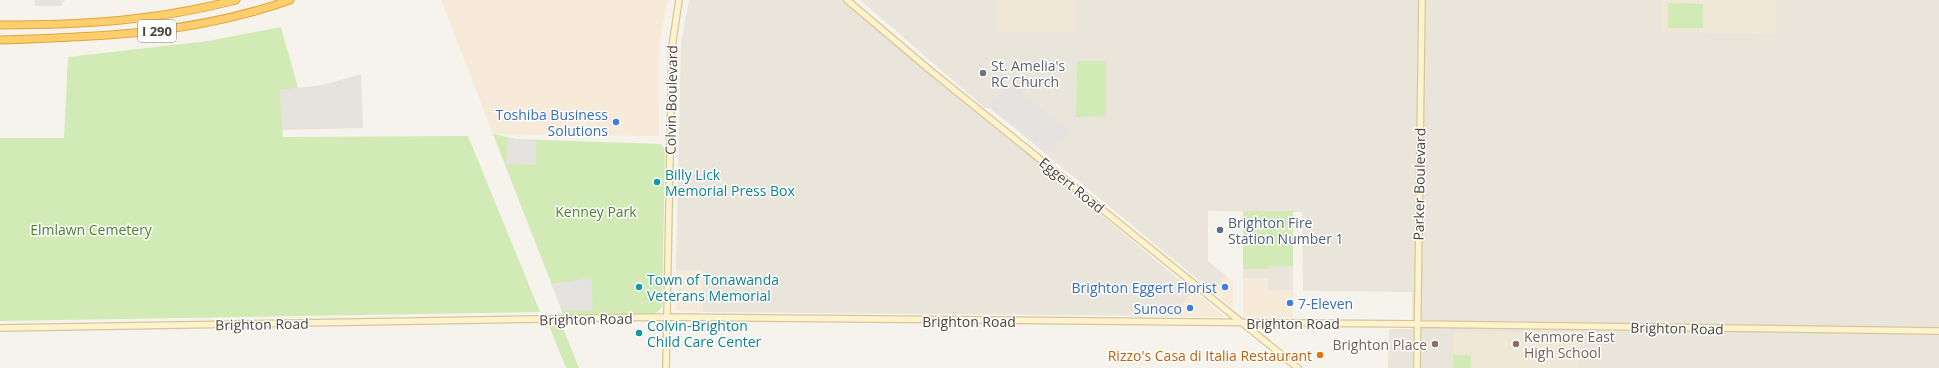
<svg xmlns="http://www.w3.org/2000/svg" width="1939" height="368" viewBox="0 0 1939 368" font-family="'Open Sans',sans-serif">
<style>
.residential{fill:#eae5da}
.commercial{fill:#f7ead8}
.industrial{fill:#e6e2dd}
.education{fill:#efe8d6}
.green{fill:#d2eab5}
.parking{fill:#e5e3e0}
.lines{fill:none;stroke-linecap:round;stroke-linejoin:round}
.secondary-casing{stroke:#d6c79b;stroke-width:8}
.highway-casing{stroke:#e0a43c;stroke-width:9}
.secondary{stroke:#fff3cd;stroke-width:5.5}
.highway{stroke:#ffcf6e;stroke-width:7}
.worship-dot{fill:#6b7280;stroke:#fff;stroke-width:1.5}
.shop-dot{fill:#3f7fe0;stroke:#fff;stroke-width:1.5}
.culture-dot{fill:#0f9aa8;stroke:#fff;stroke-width:1.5}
.service-dot{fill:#5c6f8a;stroke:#fff;stroke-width:1.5}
.education-dot{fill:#8d6e63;stroke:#fff;stroke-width:1.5}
.food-dot{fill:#e8710a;stroke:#fff;stroke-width:1.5}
.labels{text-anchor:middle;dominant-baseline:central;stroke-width:3;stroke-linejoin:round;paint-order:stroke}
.shield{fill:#fff;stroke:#817c74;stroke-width:1}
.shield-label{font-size:13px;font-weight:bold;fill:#4b4439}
.worship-label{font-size:14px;fill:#5b616d;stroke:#fff;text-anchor:start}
.street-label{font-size:14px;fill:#4b4439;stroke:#fff}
.shop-label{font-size:14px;fill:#366cbe;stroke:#fff;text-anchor:end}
.culture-label{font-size:14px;fill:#0d838f;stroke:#fff;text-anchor:start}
.park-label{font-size:14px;fill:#4a7f2a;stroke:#fff}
.service-label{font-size:14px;fill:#4e5e75;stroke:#fff;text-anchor:start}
.education-label{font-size:14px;fill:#785e54;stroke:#fff;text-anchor:start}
.food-label{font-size:14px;fill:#c56008;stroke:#fff;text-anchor:end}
</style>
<rect width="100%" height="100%" fill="#f6f3ec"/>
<!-- residential -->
<path class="residential" d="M689,0H843L1194,292L1184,302H1182V316L703,312V270H676L681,43Z
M860,0H1939V368H1388L1389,329H1412V292L1303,291L1302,212L1208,211V261L1226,276L1213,292L990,108H985Z
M1268,266H1293V290L1268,291V278H1243V269H1267Z"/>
<!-- commercial -->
<path class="commercial" d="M441,0H668L660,37L659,136L493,134Z
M676,270H703V312L676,311Z
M1226,276L1233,281V308L1213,292Z
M1243,278H1268V291L1293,290V317H1243Z
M1194,292L1225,317L1182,316V302H1184Z"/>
<!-- industrial -->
<path class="industrial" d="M361,74L363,128L281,130L280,90L323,85Z"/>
<!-- education -->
<path class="education" d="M998,0H1076V32H997Z
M1661,0H1776V34L1661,32Z
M1453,332L1581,333L1579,368H1452Z"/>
<!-- green -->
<path class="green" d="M1668,3L1703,4V28H1668Z
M281,27L298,88L280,90L283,137L468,136L540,312L0,321V138H64L68,57L208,41Z
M1077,61H1106V116L1076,117Z
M493,134L515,139L661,144L665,149L662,307L655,314L564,316Z
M1243,211H1293V266H1268V269H1243Z
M549,326H562L579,368H566Z
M1453,355H1471V368H1453Z"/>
<!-- parking -->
<path class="parking" d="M35,0H65V1L62,2V6H35Z
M1012,85L1070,131L1050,155L988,107L1008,86Z
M508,138L536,141V165L506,164Z
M591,278L593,310L563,311L551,284Z"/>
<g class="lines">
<defs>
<path id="secondary" d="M847,0L931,71L1298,368
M0,328L666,317L1417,324L1939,331
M666,368L672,47L679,0
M1417,368L1422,0"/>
<path id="highway" d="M0,25C83,25 155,21 236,0
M0,40C101,37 194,34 290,0"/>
</defs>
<!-- secondary casing -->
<use href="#secondary" class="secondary-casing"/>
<!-- highway casing -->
<use href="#highway" class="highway-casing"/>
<!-- secondary -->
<use href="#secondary" class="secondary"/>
<!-- highway -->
<use href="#highway" class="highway"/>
</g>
<!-- markers -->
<circle class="worship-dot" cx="983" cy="73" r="4"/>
<g class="shop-dot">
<circle cx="616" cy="122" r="4"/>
<circle cx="1225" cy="287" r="4"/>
<circle cx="1290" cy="303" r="4"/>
<circle cx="1190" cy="308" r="4"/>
</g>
<g class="culture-dot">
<circle cx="657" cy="182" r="4"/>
<circle cx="639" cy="287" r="4"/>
<circle cx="639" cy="333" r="4"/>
</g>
<circle class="service-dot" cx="1220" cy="230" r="4"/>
<g class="education-dot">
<circle cx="1435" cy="344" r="4"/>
<circle cx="1516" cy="344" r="4"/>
</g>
<circle class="food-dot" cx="1320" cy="355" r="4"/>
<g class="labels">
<!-- shield labels -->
<rect class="shield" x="138" y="20" width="38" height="22" rx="3"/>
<g class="shield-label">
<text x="157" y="31">I 290</text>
</g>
<!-- worship labels -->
<g class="worship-label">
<text x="991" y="65">St. Amelia's<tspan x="991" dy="16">RC Church</tspan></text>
</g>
<!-- street labels -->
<g class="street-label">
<text transform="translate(671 100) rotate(-89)">Colvin Boulevard</text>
<text transform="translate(1419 184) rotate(-89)">Parker Boulevard</text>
<text transform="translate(1072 185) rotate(39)">Eggert Road</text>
<text transform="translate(586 319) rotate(-1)">Brighton Road</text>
<text x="969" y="321">Brighton Road</text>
<text x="1293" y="323">Brighton Road</text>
<text transform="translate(262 324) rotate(-1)">Brighton Road</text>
<text transform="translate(1677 328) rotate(1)">Brighton Road</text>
</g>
<!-- shop labels -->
<g class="shop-label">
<text x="608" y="114">Toshiba Business<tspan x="608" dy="16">Solutions</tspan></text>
<text x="1217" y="287">Brighton Eggert Florist</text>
<text x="1298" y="303" text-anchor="start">7-Eleven</text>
<text x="1182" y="308">Sunoco</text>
</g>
<!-- culture labels -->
<g class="culture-label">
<text x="665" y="174">Billy Lick<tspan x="665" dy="16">Memorial Press Box</tspan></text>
<text x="647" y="279">Town of Tonawanda<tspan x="647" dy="16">Veterans Memorial</tspan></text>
<text x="647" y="325">Colvin-Brighton<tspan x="647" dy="16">Child Care Center</tspan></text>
</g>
<!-- park labels -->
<g class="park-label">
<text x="596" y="211">Kenney Park</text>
<text x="91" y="229">Elmlawn Cemetery</text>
</g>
<!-- service labels -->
<g class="service-label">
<text x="1228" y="222">Brighton Fire<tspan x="1228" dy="16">Station Number 1</tspan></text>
</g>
<!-- education labels -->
<g class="education-label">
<text x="1524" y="336">Kenmore East<tspan x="1524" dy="16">High School</tspan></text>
<text x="1427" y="344" text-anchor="end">Brighton Place</text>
</g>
<!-- food labels -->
<g class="food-label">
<text x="1312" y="355">Rizzo's Casa di Italia Restaurant</text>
</g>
</g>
</svg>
